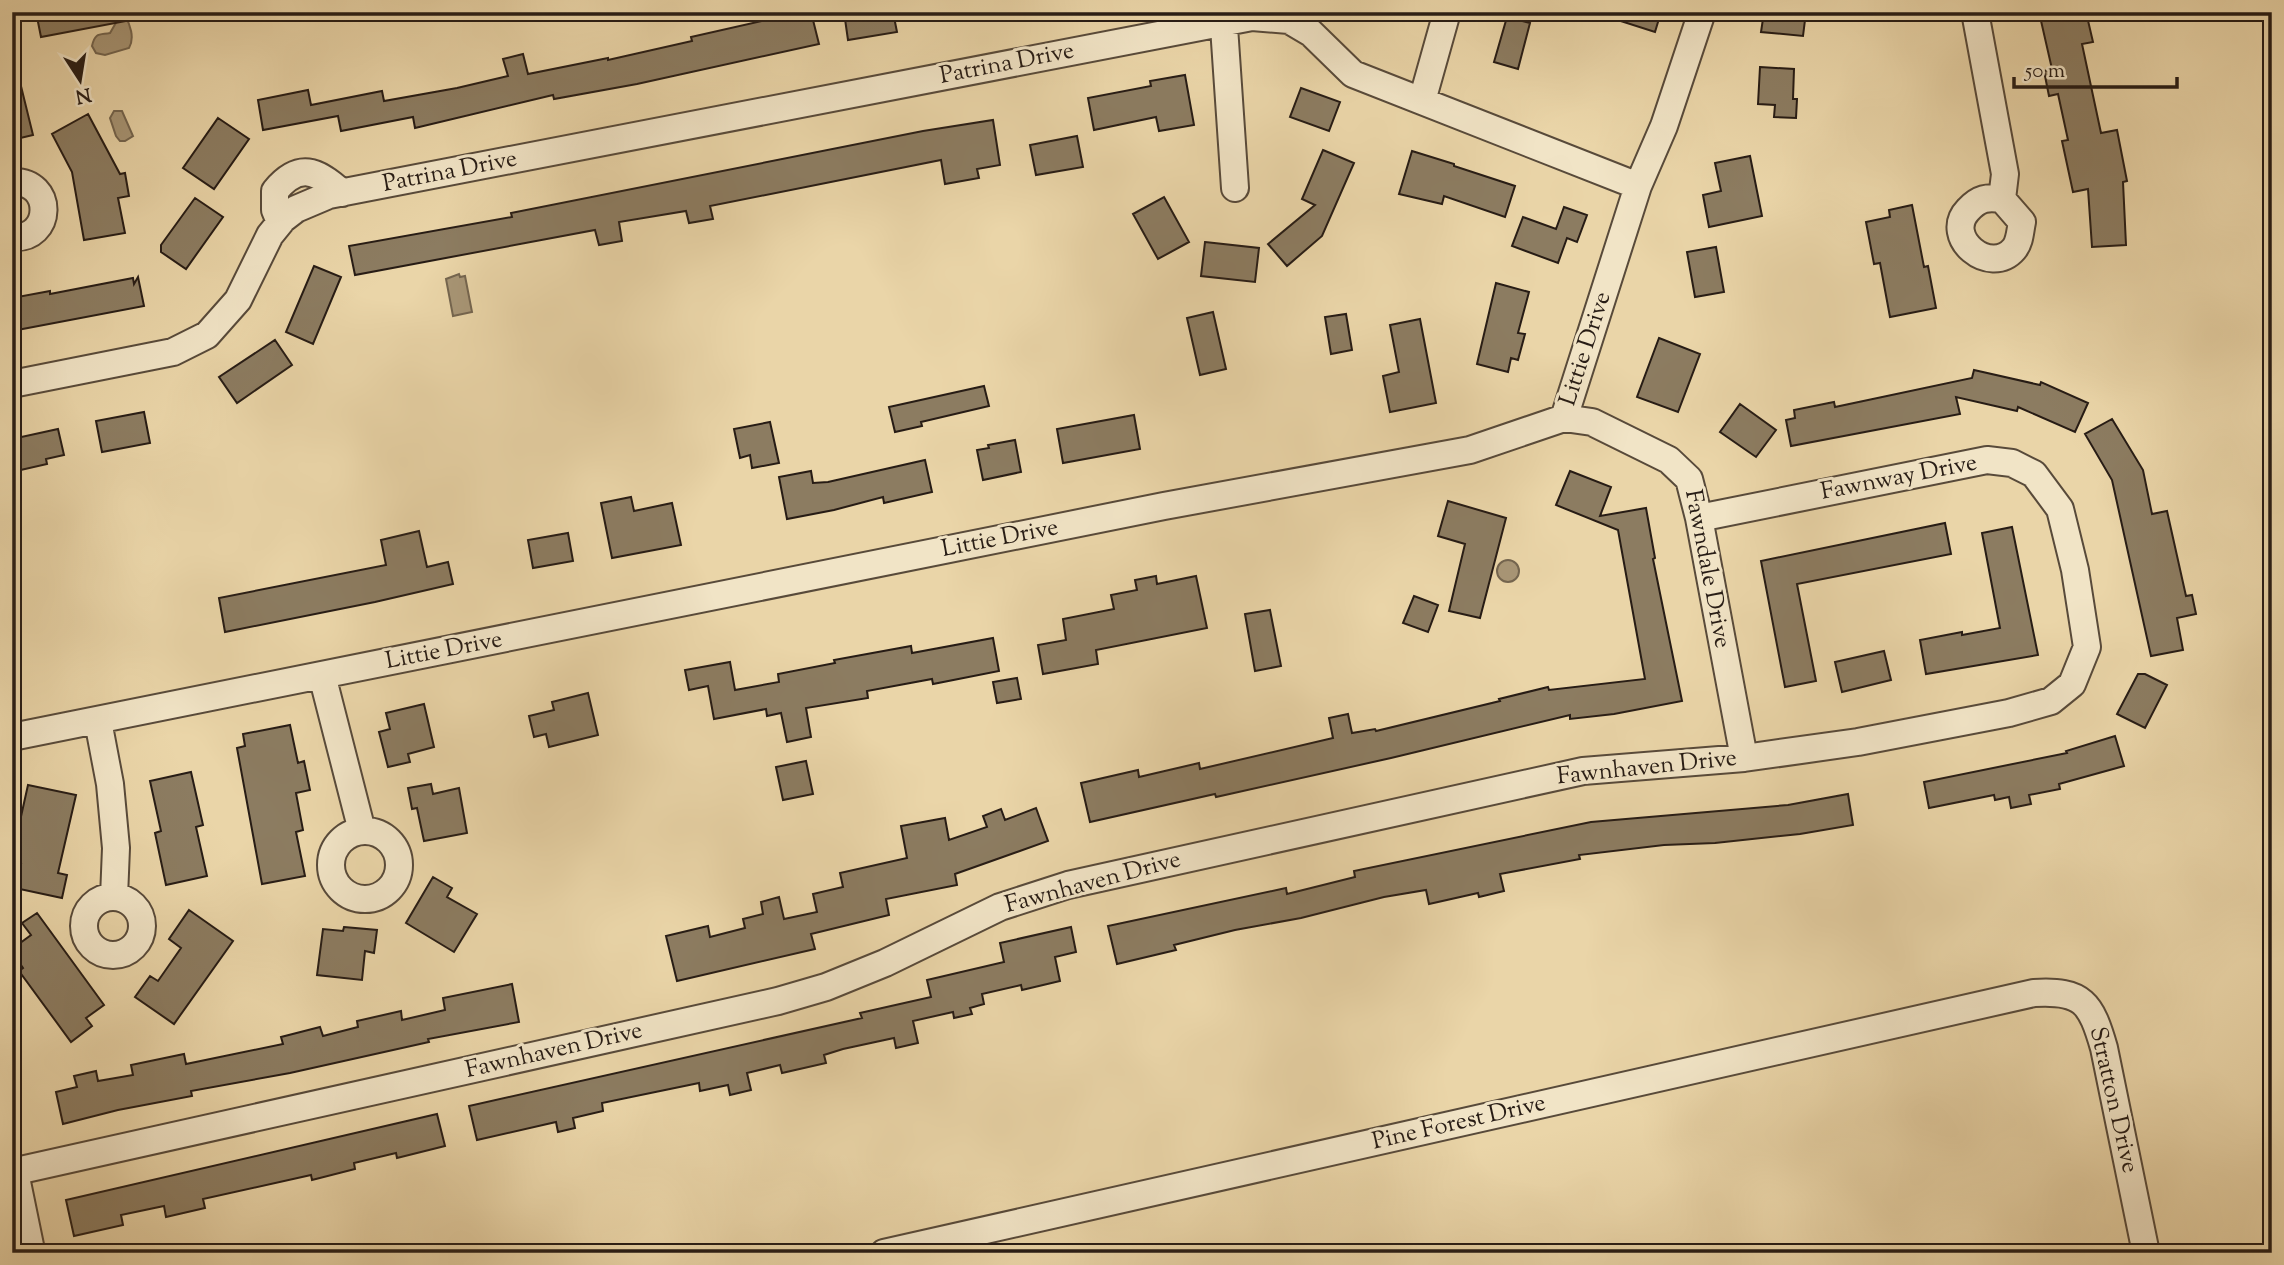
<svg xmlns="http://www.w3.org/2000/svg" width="2284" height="1265" viewBox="0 0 2284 1265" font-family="'Sorts Mill Goudy',serif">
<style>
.water{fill:#a89676;stroke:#74654f;stroke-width:2}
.building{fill:#8c7c61;stroke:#271c15;stroke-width:2}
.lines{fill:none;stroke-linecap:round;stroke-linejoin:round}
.minor-casing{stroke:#584a3a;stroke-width:30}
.tertiary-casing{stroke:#584a3a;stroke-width:37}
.minor{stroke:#f1e4c6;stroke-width:26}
.tertiary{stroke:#f1e4c6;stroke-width:33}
.labels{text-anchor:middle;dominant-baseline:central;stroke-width:6;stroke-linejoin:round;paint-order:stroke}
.street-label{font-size:24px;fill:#271c15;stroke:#f1e4c6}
</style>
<rect width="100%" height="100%" fill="#ead5a8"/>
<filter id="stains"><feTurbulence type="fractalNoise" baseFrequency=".00286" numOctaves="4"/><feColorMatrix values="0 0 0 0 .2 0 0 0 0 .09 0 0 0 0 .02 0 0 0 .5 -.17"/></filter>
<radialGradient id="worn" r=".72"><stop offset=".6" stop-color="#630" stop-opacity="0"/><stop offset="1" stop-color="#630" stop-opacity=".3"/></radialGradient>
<!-- water -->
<path class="water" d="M125,16C130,24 135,38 129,48L105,55L96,53L92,46C95,32 100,35 110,33L117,21Z
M114,111H122L133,136L125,141H120L116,136L110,118Z
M459,274L460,277L465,276L472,312L453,316L446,279Z
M1497 571a11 11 0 1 1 22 0a11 11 0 1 1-22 0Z"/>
<!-- building -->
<path class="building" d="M36,12H125L126,21L41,37Z
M769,12H811L819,44L637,84L554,99L553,95L415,128L413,117L341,131L338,116L263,130L258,100L308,90L311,105L382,91L384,101L457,88L508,76L503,59L523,54L528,74L608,58V60L692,41L691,37L771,19Z
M844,12H893L897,32L848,40Z
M1605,12H1661L1655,32L1605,16Z
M1764,12H1806L1803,36L1761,32Z
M2039,12H2086L2093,42L2082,44L2101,133L2117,130L2127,181L2123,182L2126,245L2092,247L2088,189L2073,192L2062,141L2068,140L2058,94L2049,96L2044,71L2052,69Z
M1507,17L1530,23L1518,69L1494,62Z
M1760,67L1794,69L1793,99H1797L1796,118L1774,117L1775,105L1758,104Z
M1185,75L1194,125L1159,131L1156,117L1094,130L1088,98L1151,86L1150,81Z
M19,78L33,135L12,140V79Z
M1301,88L1340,102L1329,131L1290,117Z
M88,114L120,174L125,173L129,196L118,198L125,233L84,240L72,172L52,134Z
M218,118L249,139L214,189L183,168Z
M993,120L1000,165L977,169L979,178L945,184L941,160L710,206L713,219L689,223L686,211L619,222L622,241L599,245L595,230L355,275L349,246L512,217L511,213L923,131Z
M1077,136L1083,167L1036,175L1030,145Z
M1323,150L1354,163L1322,236L1287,266L1268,244L1315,205L1302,199Z
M1412,151L1454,164V166L1515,186L1505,217L1444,196L1442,204L1399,194Z
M1750,156L1762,216L1709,227L1703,195L1721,191L1715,163Z
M1164,197L1189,242L1158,259L1133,214Z
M195,198L223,217L186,269L161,252V245Z
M1912,205L1924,267L1928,266L1936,308L1890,317L1880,263L1874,264L1866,222L1890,217L1889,210Z
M1564,207L1587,215L1577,242L1567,238L1558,263L1512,246L1523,217L1556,229Z
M1205,242L1259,248L1255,282L1201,276Z
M1716,247L1724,292L1695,297L1687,252Z
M314,266L341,277L313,344L286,332Z
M138,277L144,306L12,331V298L50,291V294L133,278L134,284Z
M1496,283L1529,292L1518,333L1525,334L1518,360L1511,358L1508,372L1477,364Z
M1213,312L1226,369L1200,375L1187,318Z
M1346,314L1352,350L1331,354L1325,317Z
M1420,319L1436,403L1390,412L1383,376L1399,372L1390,325Z
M1659,338L1700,354L1678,412L1637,397Z
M275,340L292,365L237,403L219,377Z
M1974,370L2040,385L2041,382L2088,403L2075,432L2018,407L2017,411L1956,397L1960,414L1791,446L1786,420L1795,418L1794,410L1834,402L1835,407L1972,378Z
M984,386L989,406L921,422L922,426L895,432L889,407Z
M1740,404L1776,430L1756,457L1720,432Z
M144,412L150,443L102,452L96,421Z
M1134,415L1140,449L1063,463L1057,429Z
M2112,419L2143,470L2152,514L2167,511L2186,596L2192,595L2196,614L2177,618L2183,650L2151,656L2112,480L2085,434Z
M770,422L779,463L752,468L750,455L740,458L734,429Z
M58,429L64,455L46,459L47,464L12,472V439Z
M1015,440L1021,472L983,480L977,450L989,448L988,445Z
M925,460L932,492L884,503L883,497L834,510L787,519L779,477L811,471L813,483L828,482Z
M1570,471L1611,487L1600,516L1646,508L1655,558L1653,559L1682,701L1614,714L1570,719V715L1391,758L1216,797L1215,794L1090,822L1081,783L1138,770L1139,777L1199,763L1200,769L1333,738L1329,718L1348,714L1352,733L1375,729L1376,731L1500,701L1499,699L1548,687L1549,690L1645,679L1618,530L1556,505Z
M631,497L634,511L672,503L681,545L612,558L601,503Z
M1448,501L1506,518L1480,618L1449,611L1465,544L1438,536Z
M1945,523L1951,554L1797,584L1816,681L1785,687L1761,561Z
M2012,527L2038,655L1926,674L1920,640L1962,632V635L2000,628L1982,533Z
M419,531L427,567L448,562L453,584L375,602L225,632L219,598L386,565L381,540Z
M568,533L573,561L533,568L528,540Z
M1156,576L1157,584L1196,576L1207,628L1096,650L1098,664L1043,674L1038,645L1066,640L1063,619L1114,609L1111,595L1137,590L1135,580Z
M1414,596L1438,605L1428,632L1403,623Z
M1270,610L1281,666L1255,671L1245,614Z
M993,638L999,671L933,684L932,679L867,691L868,698L806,708L811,737L787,742L781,713L767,716L766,709L714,719L708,686L689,690L685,670L730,662L735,690L779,682L778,674L835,663L834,660L911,646L912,653Z
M1884,651L1891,680L1842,692L1835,662Z
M2138,674H2145L2167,685L2145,728L2117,714Z
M1017,678L1021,699L997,703L993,682Z
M588,693L598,735L549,747L546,734L534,737L529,716L554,710L552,702Z
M424,704L434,747L408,754L410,762L388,767L379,732L390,729L386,713Z
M290,725L298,763L304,761L310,790L296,793L303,830L296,832L305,876L262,884L237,748L245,746L243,734Z
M2115,736L2124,766L2059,784L2060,789L2029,795L2031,804L2011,808L2009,797L1995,800L1994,795L1929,808L1924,782L2067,753L2066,751Z
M806,761L813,794L783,800L776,767Z
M191,772L203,825L196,827L207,876L166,885L155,833L161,831L150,781Z
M431,784L433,794L459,788L467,833L424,841L417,808L412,809L408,788Z
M28,785L76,795L58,873L67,875L62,898L15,888L21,864L12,862V857Z
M1848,794L1853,825L1800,834L1715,843L1664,845L1579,855L1580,859L1500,874L1504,891L1479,897L1478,893L1429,904L1426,890L1384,897L1301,918L1235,930L1174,945L1176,950L1117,964L1108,926L1286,888L1287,894L1355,877L1354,871L1591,822L1788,805Z
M1036,808L1048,841L955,874L957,885L886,899L889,915L811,934L815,949L677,981L666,936L708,926L710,937L745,928L743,919L763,914L761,902L779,897L784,919L817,912L813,894L843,887L840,873L907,858L901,826L945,818L949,840L987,827L983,816L1001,809L1005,820Z
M433,877L452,888L447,897L477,914L454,952L406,923Z
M189,910L233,941L174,1024L135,997L150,976L158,981L181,948L169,939Z
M37,913L104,1005L86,1018L92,1026L71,1042L19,971L23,968L12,952V949L31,935L22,923Z
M344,927L377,930L374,953L365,951L362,980L317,975L323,929L343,931Z
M1071,927L1076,952L1055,957L1060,981L1022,990L1021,985L982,994L984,1004L970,1008L972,1014L954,1018L953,1012L913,1021L918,1043L896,1048L894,1038L843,1049L824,1055L826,1063L782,1073L780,1065L747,1073L751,1090L730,1095L728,1085L700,1091L699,1083L602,1103L603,1111L573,1118L575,1128L558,1132L556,1122L477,1140L469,1106L862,1018L860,1013L931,997L927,980L1004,962L1000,943Z
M512,984L519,1022L428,1039L429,1042L290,1073L191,1091L192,1096L118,1110L63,1124L56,1092L77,1087L74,1076L96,1071L98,1081L133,1075L131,1065L184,1054L186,1064L283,1044L281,1037L320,1027L323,1036L358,1027L357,1021L401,1011L402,1020L445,1010L443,998Z
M437,1114L445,1146L397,1158L396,1153L354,1163L355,1169L312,1180L311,1175L203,1199L205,1208L166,1217L164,1206L121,1215L123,1225L74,1236L66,1200Z"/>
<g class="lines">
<defs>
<path id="minor" d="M1223,12L1235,188
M1975,12L2005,174L2002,199L2022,222C2020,231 2020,242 2014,249C1990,277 1942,237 1968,210C1979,198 1987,197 2002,199
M1422,101L1447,12
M12,182C55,180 53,241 12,237
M280,222L275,210V191C299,162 317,170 342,193
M12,384L173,352L207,335L238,300L270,235L283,219L296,209L329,195L1252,17L1289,20L1311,33L1353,74L1638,186
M1564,418L1592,422L1669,460L1689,479L1699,518L1744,758
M322,675L362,831
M98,721L110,784L116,848L114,897
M12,737L1164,506L1470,450L1564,418L1638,186L1664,126L1702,12
M331 865a34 34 0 1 1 68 0a34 34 0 1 1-68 0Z
M84 926a29 29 0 1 1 58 0a29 29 0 1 1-58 0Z
M12,1172L778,1001L826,987L885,963L1000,907L1068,885L1583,771L1744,758L1858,742L2009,713L2051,701L2072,684L2087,647L2075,570L2060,509L2034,474L2012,463L1987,460L1699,518
M884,1253L2034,993C2083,990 2091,1003 2104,1048L2146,1253"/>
<path id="tertiary" d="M12,1175L28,1253"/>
</defs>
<!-- minor casing -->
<use href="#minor" class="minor-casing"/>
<!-- tertiary casing -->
<use href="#tertiary" class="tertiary-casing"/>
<!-- minor -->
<use href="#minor" class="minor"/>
<!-- tertiary -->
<use href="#tertiary" class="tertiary"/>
</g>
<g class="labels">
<!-- street labels -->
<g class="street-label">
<text transform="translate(1007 64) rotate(-11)">Patrina Drive</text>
<text transform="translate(450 172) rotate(-11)">Patrina Drive</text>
<text transform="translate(1586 349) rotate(-72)">Littie Drive</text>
<text transform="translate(1899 478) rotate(-11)">Fawnway Drive</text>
<text transform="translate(1000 539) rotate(-11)">Littie Drive</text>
<text transform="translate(1707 569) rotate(79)">Fawndale Drive</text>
<text transform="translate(444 651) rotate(-11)">Littie Drive</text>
<text transform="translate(1647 768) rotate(-6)">Fawnhaven Drive</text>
<text transform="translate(1093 883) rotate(-15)">Fawnhaven Drive</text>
<text transform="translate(554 1051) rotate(-13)">Fawnhaven Drive</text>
<text transform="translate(2113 1100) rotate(77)">Stratton Drive</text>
<text transform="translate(1459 1123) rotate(-13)">Pine Forest Drive</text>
</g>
</g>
<!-- margin -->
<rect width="2284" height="1265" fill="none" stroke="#ead5a8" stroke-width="42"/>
<rect x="14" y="14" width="2256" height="1237" fill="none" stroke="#271c15" stroke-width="3.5"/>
<rect x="21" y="21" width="2242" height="1223" fill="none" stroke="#271c15" stroke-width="2"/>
<!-- north arrow -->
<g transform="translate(80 80) rotate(168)" stroke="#f1e4c6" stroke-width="5" paint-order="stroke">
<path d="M0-5L12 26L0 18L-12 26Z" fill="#271c15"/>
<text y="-10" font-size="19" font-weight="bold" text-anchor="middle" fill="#271c15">N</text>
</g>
<!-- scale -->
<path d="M2014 77v10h163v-10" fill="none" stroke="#271c15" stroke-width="3.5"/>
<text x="2025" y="77" font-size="21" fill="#271c15" stroke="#f1e4c6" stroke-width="5" paint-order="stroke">50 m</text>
<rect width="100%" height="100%" filter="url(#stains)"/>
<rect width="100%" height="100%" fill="url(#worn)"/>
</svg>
